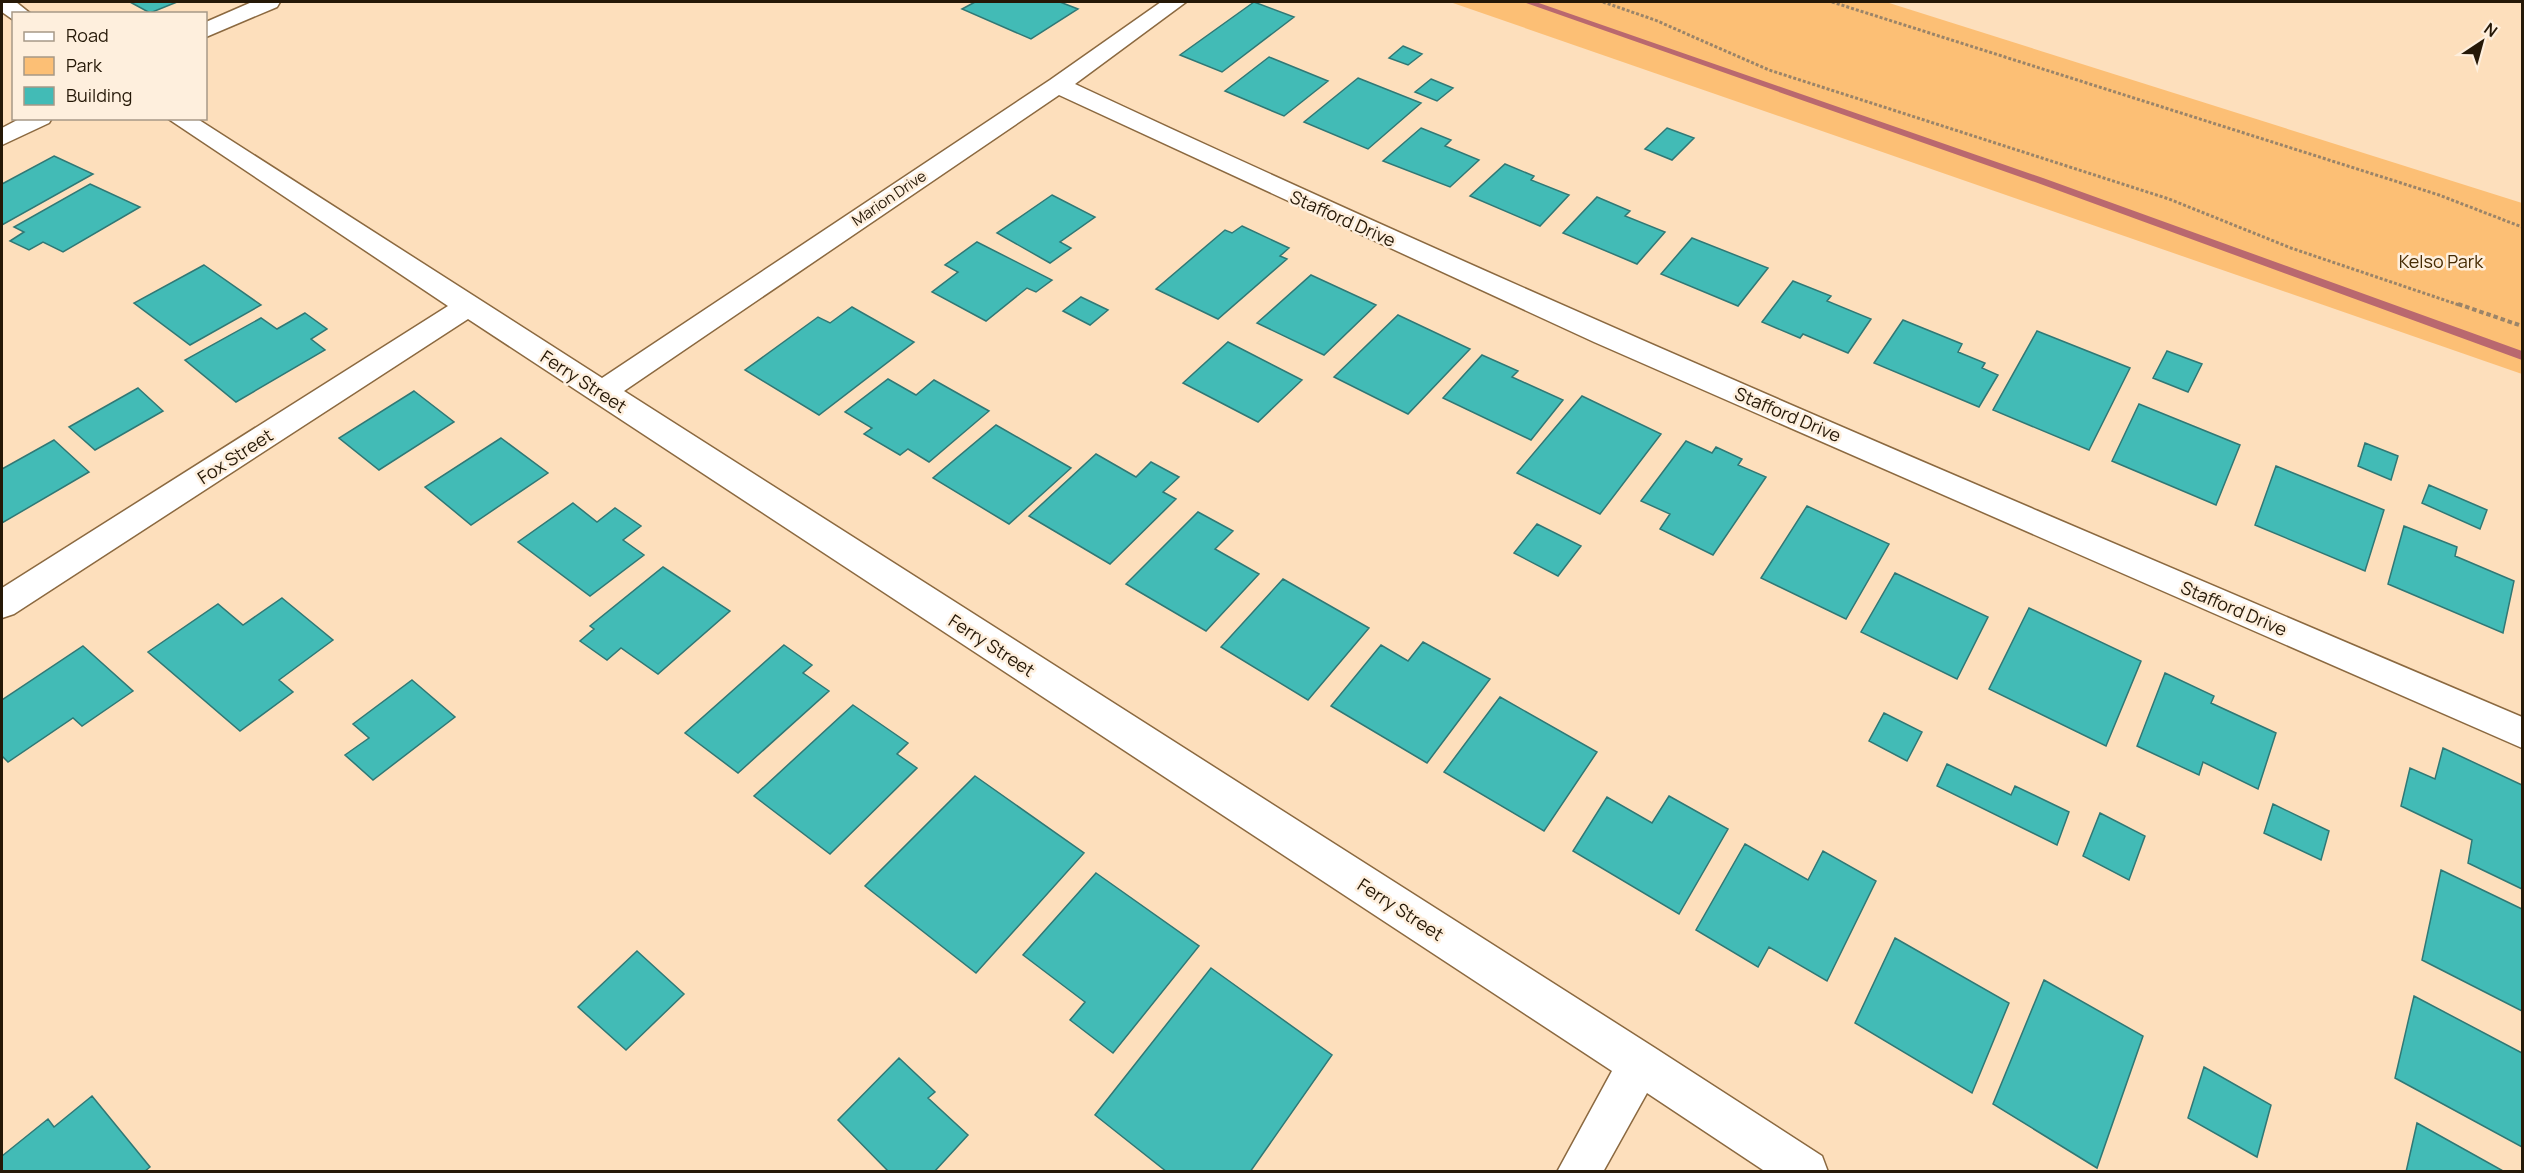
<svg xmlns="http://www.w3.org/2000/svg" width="2524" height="1173" viewBox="0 0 2524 1173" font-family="Manrope,sans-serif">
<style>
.green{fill:#fcbf75}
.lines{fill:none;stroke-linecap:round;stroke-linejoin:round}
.stream{fill:#b9686f;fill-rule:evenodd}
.building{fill:#42bbb6;stroke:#307875;stroke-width:1.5}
.minor-casing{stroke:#8b6940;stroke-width:3}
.path-far1{stroke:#9a8469;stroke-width:3;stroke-dasharray:3 2;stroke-linecap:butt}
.path{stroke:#9a8469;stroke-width:4;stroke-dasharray:4.5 3;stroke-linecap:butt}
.minor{fill:#fff;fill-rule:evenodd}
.labels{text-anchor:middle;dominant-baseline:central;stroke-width:5;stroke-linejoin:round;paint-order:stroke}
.far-street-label{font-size:15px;fill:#251807;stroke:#feefdd}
.street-label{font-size:18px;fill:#251807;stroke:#feefdd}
.park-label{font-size:18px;fill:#462b03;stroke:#feefdd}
</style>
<rect width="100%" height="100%" fill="#fddfbc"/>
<!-- green -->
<path class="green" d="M1450,2H1886L2522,203V374Z"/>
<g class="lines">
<!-- stream -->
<path class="stream" d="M1523,2H1536L2043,178L2522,351V360L2035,182Z"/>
</g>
<!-- building -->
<path class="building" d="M130,2H177L150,13Z
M975,2H1060L1078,9L1031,39L962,9Z
M1254,2L1294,17L1222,72L1180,55Z
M1403,46L1422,54L1408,65L1389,58Z
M1269,57L1328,81L1284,116L1225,91Z
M1358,78L1421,103L1368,149L1304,122Z
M1431,79L1453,88L1437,101L1415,92Z
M1421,128L1451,140L1445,146L1479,160L1450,187L1383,161Z
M1667,128L1694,138L1672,160L1645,149Z
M54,156L93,174L2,225V184Z
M1505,164L1534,176L1531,180L1569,195L1540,226L1470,196Z
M90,184L140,207L63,252L43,242L29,250L10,241L24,232L14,227Z
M1052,195L1095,217L1060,242L1071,248L1050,263L997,233Z
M1597,197L1630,211L1625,216L1665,232L1637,264L1563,233Z
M1242,226L1289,248L1280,256L1287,259L1218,319L1156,289L1225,230L1232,233Z
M1692,238L1768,268L1738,306L1661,274Z
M977,242L1052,280L1036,292L1027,288L986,321L932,292L958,272L945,265Z
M204,265L261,305L190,345L134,303Z
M1311,275L1376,305L1324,355L1257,323Z
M1793,281L1831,296L1827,301L1871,319L1848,353L1803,334L1800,338L1762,322Z
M1081,297L1108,310L1090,325L1063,311Z
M852,307L914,342L819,415L745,370L818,317L830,323Z
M305,313L327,329L311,339L325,350L236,402L185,360L261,318L277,329Z
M1398,315L1470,349L1408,414L1334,377Z
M1903,320L1962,344L1958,352L1985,363L1982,368L1998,375L1979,407L1874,363Z
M2037,331L2130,368L2089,450L1993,410Z
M1228,342L1302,380L1258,422L1183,383Z
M2167,351L2202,364L2188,392L2153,378Z
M1482,355L1518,371L1512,377L1563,400L1531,440L1443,398Z
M888,379L916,395L934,380L989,411L929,462L908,449L900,455L864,434L872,428L845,412Z
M138,388L163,411L95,450L69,427Z
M414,391L454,422L379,470L339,438Z
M1582,396L1661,434L1600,514L1517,473Z
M2139,404L2240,445L2216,505L2112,461Z
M996,425L1071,468L1009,524L933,478Z
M501,438L548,473L471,525L425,487Z
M54,440L89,472L2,523V469Z
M1686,441L1712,453L1716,447L1742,459L1738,465L1766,477L1713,555L1660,529L1670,514L1641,501Z
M2365,443L2398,456L2391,480L2358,466Z
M1096,454L1136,477L1151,462L1179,477L1163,492L1176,499L1110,564L1029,516Z
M2276,466L2384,510L2365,571L2255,525Z
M2429,485L2487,510L2480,529L2422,503Z
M573,503L597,522L615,508L641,526L623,540L644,555L590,596L518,542Z
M1807,506L1889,544L1846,619L1761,578Z
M1198,512L1233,531L1215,549L1259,574L1206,631L1126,584Z
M1537,524L1581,546L1558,576L1514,553Z
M2404,526L2457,547L2455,556L2514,581L2503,633L2388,584Z
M663,567L730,611L658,674L621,648L607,660L580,641L594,629L590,626Z
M1895,573L1988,617L1957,679L1861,632Z
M1283,579L1369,628L1308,700L1221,647Z
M282,598L333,640L279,680L293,692L240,731L148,652L218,604L243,625Z
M2029,608L2141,661L2106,746L1989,689Z
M1423,642L1490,679L1427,763L1331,706L1381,645L1408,661Z
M784,645L812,665L803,673L829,691L738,773L685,733Z
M83,646L133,691L82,726L73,718L8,762L2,756V700Z
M2165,673L2214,696L2211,703L2276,733L2258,789L2203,762L2199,775L2137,746Z
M412,680L455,717L373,780L345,755L369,738L353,724Z
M1500,697L1597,752L1544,831L1444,772Z
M853,705L908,743L897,754L917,768L830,854L754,796Z
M1884,713L1922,732L1907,761L1869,741Z
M2443,748L2522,785V889L2468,863L2472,840L2401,806L2410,768L2435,779Z
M1947,764L2011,795L2015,786L2069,812L2057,845L1937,786Z
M975,776L1084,853L976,973L865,886Z
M1669,796L1728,829L1679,914L1573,851L1607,797L1652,823Z
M2273,804L2329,831L2321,860L2264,833Z
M2100,813L2145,836L2129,880L2083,856Z
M1745,844L1808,880L1823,851L1876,881L1827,981L1769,947L1758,967L1696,930Z
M2441,870L2522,909V1011L2422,960Z
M1096,873L1199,946L1113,1053L1070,1020L1085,1002L1023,955Z
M1895,938L2009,1003L1972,1093L1855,1023Z
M637,951L684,994L626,1050L578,1007Z
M1211,968L1332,1055L1250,1172H1167L1095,1115Z
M2044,980L2143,1036L2097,1168L1993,1104Z
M2414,996L2522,1053V1147L2395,1078Z
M899,1058L935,1092L928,1098L968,1135L934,1172H889L838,1120Z
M2204,1067L2271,1105L2257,1157L2188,1118Z
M92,1096L150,1167L144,1172H2V1156L48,1119L54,1127Z
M2417,1123L2505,1172H2406Z"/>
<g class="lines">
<defs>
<path id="minor" d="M2,2H16L31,14H14L12,19L2,12Z
M252,2H280L277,7L206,37V22Z
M1161,2H1186L1075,84C1552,307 2038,511 2522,717V748L1594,342L1059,95L624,391L1655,1048L1822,1156L1828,1172H1766L1647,1093L1603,1172H1557L1612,1071L468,319L14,614L2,618V588L448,306L167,118H196L602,378L1050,80Z
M21,118H52L49,123L2,145V128Z"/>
</defs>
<!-- minor casing -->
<use href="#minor" class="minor-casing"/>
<!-- path-far1 -->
<path class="path-far1" d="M1603,2L1655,20L1769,70L2169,199L2291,248L2462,306
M1832,2L2439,195L2522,227"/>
<!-- path -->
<path class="path" d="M2458,304L2522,326"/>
<!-- minor -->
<use href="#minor" class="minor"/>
</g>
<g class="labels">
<!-- far-street labels -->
<g class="far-street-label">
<text transform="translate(889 198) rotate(-34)">Marion Drive</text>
</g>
<!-- street labels -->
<g class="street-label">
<text transform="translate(1343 218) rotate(24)">Stafford Drive</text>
<text transform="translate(584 381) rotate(33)">Ferry Street</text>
<text transform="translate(1788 414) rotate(23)">Stafford Drive</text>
<text transform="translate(235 456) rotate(-33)">Fox Street</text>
<text transform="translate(2234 608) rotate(23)">Stafford Drive</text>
<text transform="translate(992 645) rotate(33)">Ferry Street</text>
<text transform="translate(1401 909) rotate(33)">Ferry Street</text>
</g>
<!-- park labels -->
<g class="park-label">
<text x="2441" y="261">Kelso Park</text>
</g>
</g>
<!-- border -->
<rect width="2524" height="1173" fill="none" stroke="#251807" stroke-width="6"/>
<!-- legend -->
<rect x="12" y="12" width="195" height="108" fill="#feefdd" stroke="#a79987" stroke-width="1.5"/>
<rect x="24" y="32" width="30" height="9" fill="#ffffff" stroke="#a79987" stroke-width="1.5"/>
<text x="66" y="42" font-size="18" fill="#251807">Road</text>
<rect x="24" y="57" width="30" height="18" fill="#fcbf75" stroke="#a79987" stroke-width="1.5"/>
<text x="66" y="72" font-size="18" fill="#251807">Park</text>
<rect x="24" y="87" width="30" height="18" fill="#42bbb6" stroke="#a79987" stroke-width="1.5"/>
<text x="66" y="102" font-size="18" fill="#251807">Building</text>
<!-- north arrow -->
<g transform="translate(2482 42) rotate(36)" stroke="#feefdd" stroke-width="4.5" paint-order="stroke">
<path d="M0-4.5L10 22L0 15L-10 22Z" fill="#251807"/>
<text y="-9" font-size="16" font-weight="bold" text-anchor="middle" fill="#251807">N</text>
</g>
</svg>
